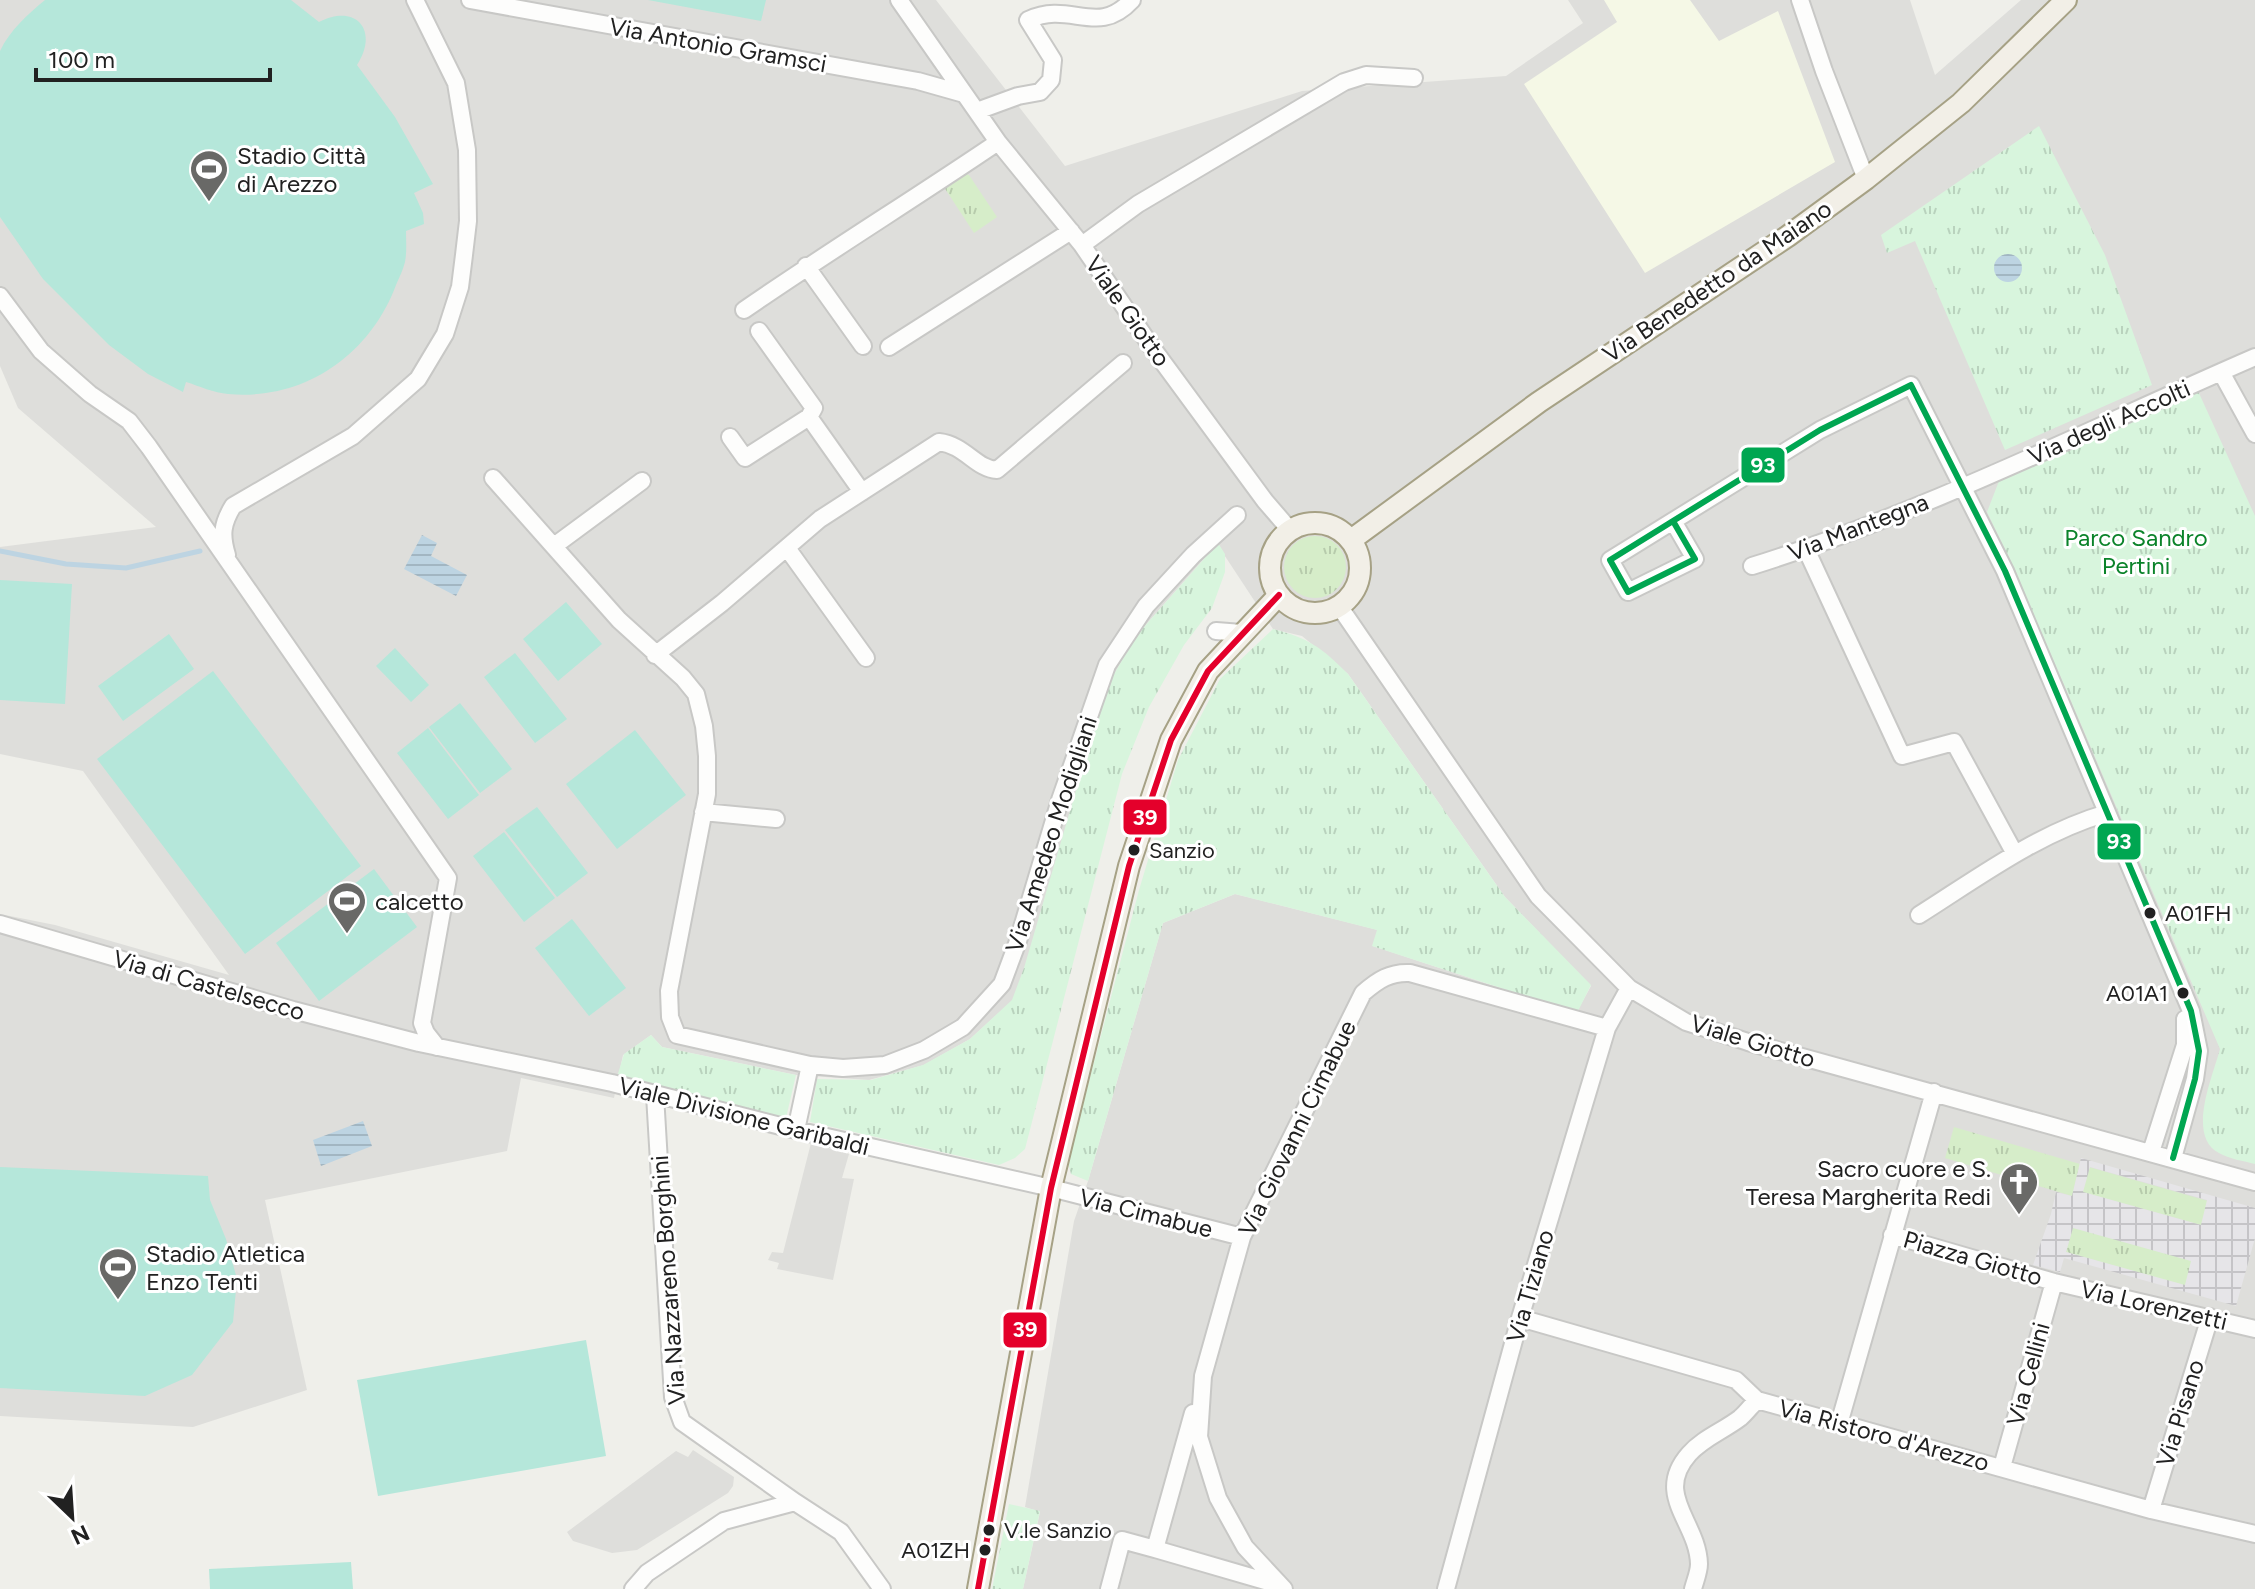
<svg xmlns="http://www.w3.org/2000/svg" width="2255" height="1589" viewBox="0 0 2255 1589" font-family="Figtree,sans-serif">
<style>
.residential{fill:#dededb}
.education{fill:#f5f8e6}
.grass{fill:url(#grass-tufts)}
.park{fill:url(#park-tufts)}
.pitch{fill:#b5e7da}
.plaza{fill:url(#plaza-grid);fill-rule:evenodd}
.water{fill:url(#water-rules)}
.lines{fill:none;stroke-linecap:round;stroke-linejoin:round}
.stream{stroke:#bdd4e2;stroke-width:5}
.minor-casing{stroke:#c8c8c6;stroke-width:20}
.major-casing{stroke:#a6a185;stroke-width:24}
.minor{stroke:#fdfdfc;stroke-width:16}
.major{stroke:#f2efe7;stroke-width:20}
.bus-1-casing{stroke:#fff;stroke-width:12}
.bus-2-casing{stroke:#fff;stroke-width:12}
.bus-1{stroke:#e4002b;stroke-width:6}
.bus-2{stroke:#00a651;stroke-width:6}
.bus-dot{fill:#212121;stroke:#fff;stroke-width:3}
.labels{text-anchor:middle;dominant-baseline:central;stroke-width:6;stroke-linejoin:round;paint-order:stroke}
.bus-label{font-size:22px;fill:#212121;stroke:#fff;text-anchor:start}
.street-label{font-size:24px;fill:#212121;stroke:#fff}
.poi-label{font-size:24px;fill:#212121;stroke:#fff;text-anchor:start}
.park-label{font-size:24px;fill:#0b832a;stroke:#fff}
.line-badge{stroke:#fff;stroke-width:3}
.badge-label{font-size:22px;text-anchor:middle;font-weight:bold;fill:#fff}
</style>
<defs>
<pattern id="grass-tufts" width="24" height="20" patternUnits="userSpaceOnUse" patternTransform="scale(2)"><rect width="24" height="20" fill="#d6edc9"/><path d="M3 7l-1-3M5 7V3M7 7l1-3M15 17l-1-3M17 17v-4M19 17l1-3" fill="none" stroke="#b7cbac"/></pattern>
<pattern id="park-tufts" width="24" height="20" patternUnits="userSpaceOnUse" patternTransform="scale(2)"><rect width="24" height="20" fill="#d8f5dd"/><path d="M3 7l-1-3M5 7V3M7 7l1-3M15 17l-1-3M17 17v-4M19 17l1-3" fill="none" stroke="#b9d2bd"/></pattern>
<pattern id="plaza-grid" width="8" height="8" patternUnits="userSpaceOnUse" patternTransform="scale(2)"><rect width="8" height="8" fill="#e6e5e8"/><path d="M0 4h8M4 0v8" fill="none" stroke="#c5c4c7"/></pattern>
<pattern id="water-rules" width="6" height="5" patternUnits="userSpaceOnUse" patternTransform="scale(2)"><rect width="6" height="5" fill="#bdd4e2"/><path d="M0 2.5h6" fill="none" stroke="#a2b6c2"/></pattern>
</defs>
<rect width="100%" height="100%" fill="#efefea"/>
<!-- residential -->
<path class="residential" d="M0,0H936L1065,166L1302,91L1506,76L1583,23L1568,0H1910L1935,75L2021,0H2255V1589H1023L1040,1512L1025,1507L1074,1221L1088,1181L1163,923L1235,894L1378,930L1373,946L1576,1013L1591,986L1505,897L1348,674L1302,636L1273,629L1217,544L1136,636L1107,687L1025,967L1013,1000L970,1039L924,1065L869,1080L796,1075L662,1047L651,1035L623,1055L614,1098L521,1078L507,1151L265,1200L307,1390L193,1427L0,1416V914L55,925L229,975L83,771L0,754V547L156,527L18,408L0,366Z
M811,1143L849,1154L842,1178L854,1179L833,1280L777,1269L779,1263L768,1260L772,1252L783,1253Z
M693,1450L734,1477L733,1486L728,1493L637,1550L612,1553L573,1541L567,1532L676,1451L688,1457Z"/>
<!-- education -->
<path class="education" d="M1604,0H1690L1719,41L1778,11L1835,162L1645,273L1524,84L1617,22Z"/>
<!-- grass -->
<path class="grass" d="M957,170L969,175L997,217L974,233L940,181Z
M1284 567a31 31 0 1 1 62 0a31 31 0 1 1-62 0Z
M1954,1127L2080,1164L2072,1196L1945,1158Z
M2089,1167L2208,1201L2201,1225L2082,1192Z
M2073,1227L2192,1261L2185,1286L2066,1252Z"/>
<!-- park -->
<path class="park" d="M2039,126L2105,255L2152,385L2005,450L1915,241L1887,253L1881,235Z
M2198,391L2255,516V1164C2244,1161 2229,1159 2219,1153C2186,1136 2213,1076 2220,1049L2014,568L1987,512L1999,481Z
M1218,543L1225,554V572L1212,608L1184,645L1149,707L1122,774L1025,1149L1015,1158L999,1165L810,1122L817,1079L871,1080L923,1065L970,1039L1012,1000L1024,968L1106,688L1136,636Z
M1273,629C1309,638 1322,648 1348,674L1505,897L1591,985L1577,1013L1372,946L1377,930L1235,894L1163,923L1088,1181L1071,1174L1068,1162L1139,890L1178,760L1220,679Z
M651,1035L662,1047L796,1075L786,1118L617,1077L624,1054Z
M1009,1504L1040,1511L1023,1589H992Z"/>
<!-- pitch -->
<path class="pitch" d="M45,0H291L319,22C357,3 379,31 357,65L395,117L433,184L414,193L423,213L424,224L406,231C406,241 407,252 405,262C403,270 399,278 396,285C370,355 304,401 228,394C214,393 199,386 186,382L183,392L148,374L109,345L43,279L0,217V51C10,30 28,14 45,0Z
M648,0H766L761,21Z
M0,580L72,584L65,704L0,700Z
M566,602L602,644L558,681L523,639Z
M169,634L194,669L123,721L98,686Z
M395,648L429,685L411,702L376,666Z
M515,653L567,719L535,743L484,677Z
M213,671L361,866L245,954L97,759Z
M460,703L512,769L480,793L429,727Z
M428,728L479,795L448,819L397,753Z
M635,730L686,795L617,849L566,784Z
M537,807L588,873L557,897L505,830Z
M504,832L555,898L524,922L473,856Z
M374,869L417,927L319,1001L276,943Z
M572,919L626,988L589,1016L535,948Z
M0,1167L208,1176L210,1200L226,1239L237,1279L233,1322L192,1375L145,1396L0,1388Z
M586,1340L606,1456L378,1496L357,1380Z
M351,1562L353,1589H210L209,1569Z"/>
<!-- plaza -->
<path class="plaza" d="M2081,1158L2255,1208V1238L2236,1306L2064,1258L2060,1272L2033,1265L2051,1214L2056,1192L2072,1196ZM2090,1167L2207,1200L2201,1225L2083,1192ZM2073,1228L2191,1261L2185,1285L2066,1252Z"/>
<!-- water -->
<path class="water" d="M1994 268a14 14 0 1 1 28 0a14 14 0 1 1-28 0Z
M422,535L437,543L431,556L467,575L456,596L404,569Z
M363,1121L372,1146L321,1166L313,1140Z"/>
<g class="lines">
<!-- stream -->
<path class="stream" d="M0,551L66,564L126,568L200,551"/>
<defs>
<path id="minor" d="M470,0L918,81L964,94
M899,0L998,142L1082,245L1151,346L1265,501L1290,530
M1800,0L1824,71L1866,179
M977,111L1018,96L1040,92L1051,80L1053,60L1028,20C1071,0 1097,38 1132,0
M1082,245L1138,204L1344,82L1366,75L1414,78
M806,266L863,346
M0,296L41,351L90,394L129,421L149,447L448,878L422,1023L426,1033L437,1047
M744,310C828,252 914,199 998,142
M759,331L814,408L809,417
M889,347L1071,231
M2221,372L2255,434
M730,437L745,458L809,417L862,492
M493,478L619,620L683,678L696,694L704,726L707,756V794L669,991L670,1017L677,1035L810,1065
M1673,521L1695,559L1628,592L1610,560L1820,430L1911,385L2005,571L2191,1011L2199,1051L2195,1079L2173,1158
M554,546L642,481
M787,548L866,658
M1806,549L1902,756L1954,742L2015,854
M227,555C221,535 222,524 233,506L353,436L418,379L445,334L460,287L464,255L468,221L467,150L456,83L415,0
M1752,566C1925,512 2089,429 2255,357
M1339,606L1538,896L1629,988L1686,1022L1748,1042L2255,1182
M1216,631L1242,633
M655,655L722,603L820,519L939,442C965,445 976,469 997,470L1123,363
M703,812L776,819
M1919,915C1979,877 2038,833 2107,813
M0,924L293,1010L419,1043L612,1083L796,1130L1051,1188L1242,1237
M655,1095L673,1397L682,1422L795,1502
M796,1130L810,1065L843,1068L885,1065L924,1050L963,1027L1002,984L1018,941L1060,800L1107,665L1146,606L1193,555L1237,515
M2151,1152L2185,1045V1019
M1892,1235L2054,1282L2255,1329
M1520,1318L1736,1380L1757,1400L2151,1510L2255,1534
M1839,1424L1934,1092
M2002,1467L2054,1282
M2151,1510L2210,1317
M1155,1549L1279,1585
M633,1589L647,1573L724,1521L795,1502L841,1532L882,1589
M1109,1589L1122,1540L1155,1549L1193,1413
M1284,1589L1245,1547L1218,1498L1199,1437L1203,1376L1242,1237L1363,993C1378,980 1390,972 1410,973L1607,1028
M1446,1589L1520,1318L1607,1028L1629,988
M1693,1589C1695,1581 1699,1572 1699,1564C1698,1522 1653,1495 1689,1454C1703,1438 1723,1431 1740,1418C1746,1413 1751,1406 1757,1400"/>
<path id="major" d="M1270 568a45 45 0 1 1 90 0a45 45 0 1 1-90 0Z
M1351,540L1539,402L1788,236L1866,179L1961,103L2066,0
M978,1589L1051,1188L1129,866L1171,740L1208,671L1279,595"/>
</defs>
<!-- minor casing -->
<use href="#minor" class="minor-casing"/>
<!-- major casing -->
<use href="#major" class="major-casing"/>
<!-- minor -->
<use href="#minor" class="minor"/>
<!-- major -->
<use href="#major" class="major"/>
<defs>
<path id="bus-1" d="M978,1589L1051,1188L1129,866L1171,740L1208,671L1279,595"/>
<path id="bus-2" d="M1673,521L1695,559L1628,592L1610,560L1820,430L1911,385L2005,571L2191,1011L2199,1051L2195,1079L2173,1158"/>
</defs>
<!-- bus-1 casing -->
<use href="#bus-1" class="bus-1-casing"/>
<!-- bus-2 casing -->
<use href="#bus-2" class="bus-2-casing"/>
<!-- bus-1 -->
<use href="#bus-1" class="bus-1"/>
<!-- bus-2 -->
<use href="#bus-2" class="bus-2"/>
</g>
<!-- icons -->
<defs>
<symbol id="stadium-pin" viewBox="-11 -11 22 30"><path d="M0 17L-7.5 6A9.5 9.5 0 1 1 7.5 6Z" fill="#696967" stroke="#fff"/><path d="M0-5a6.5 5 0 1 0 0 10a6.5 5 0 1 0 0-10ZM-3.5-1.8h7v3.6h-7Z" fill="#fff"/></symbol>
<symbol id="church-pin" viewBox="-11 -11 22 30"><path d="M0 17L-7.5 6A9.5 9.5 0 1 1 7.5 6Z" fill="#696967" stroke="#fff"/><path d="M-1.2-6h2.4v3.5h3.3v2.4h-3.3V6h-2.4V-.1h-3.3v-2.4h3.3Z" fill="#fff"/></symbol>
</defs>
<g fill-rule="evenodd">
<use href="#stadium-pin" x="187" y="147" width="44" height="60"/>
<use href="#stadium-pin" x="325" y="879" width="44" height="60"/>
<use href="#church-pin" x="1997" y="1160" width="44" height="60"/>
<use href="#stadium-pin" x="96" y="1245" width="44" height="60"/>
</g>
<!-- markers -->
<g class="bus-dot">
<circle cx="1134" cy="850" r="7"/>
<circle cx="2150" cy="913" r="7"/>
<circle cx="2183" cy="993" r="7"/>
<circle cx="989" cy="1530" r="7"/>
<circle cx="985" cy="1550" r="7"/>
</g>
<g class="labels">
<!-- bus labels -->
<g class="bus-label">
<text x="1149" y="850">Sanzio</text>
<text x="2165" y="913">A01FH</text>
<text x="2168" y="993" text-anchor="end">A01A1</text>
<text x="1004" y="1530">V.le Sanzio</text>
<text x="970" y="1550" text-anchor="end">A01ZH</text>
</g>
<!-- street labels -->
<g class="street-label">
<text transform="translate(718 45) rotate(10)">Via Antonio Gramsci</text>
<text transform="translate(1717 281) rotate(-34)">Via Benedetto da Maiano</text>
<text transform="translate(1128 311) rotate(55)">Viale Giotto</text>
<text transform="translate(2109 422) rotate(-24)">Via degli Accolti</text>
<text transform="translate(1858 527) rotate(-21)">Via Mantegna</text>
<text transform="translate(1051 834) rotate(-72)">Via Amedeo Modigliani</text>
<text transform="translate(209 985) rotate(16)">Via di Castelsecco</text>
<text transform="translate(1753 1041) rotate(17)">Viale Giotto</text>
<text transform="translate(744 1116) rotate(14)">Viale Divisione Garibaldi</text>
<text transform="translate(1297 1128) rotate(-64)">Via Giovanni Cimabue</text>
<text transform="translate(1146 1213) rotate(14)">Via Cimabue</text>
<text transform="translate(1973 1258) rotate(16)">Piazza Giotto</text>
<text transform="translate(668 1280) rotate(-94)">Via Nazzareno Borghini</text>
<text transform="translate(1530 1286) rotate(-74)">Via Tiziano</text>
<text transform="translate(2154 1305) rotate(13)">Via Lorenzetti</text>
<text transform="translate(2028 1374) rotate(-75)">Via Cellini</text>
<text transform="translate(2180 1413) rotate(-73)">Via Pisano</text>
<text transform="translate(1884 1435) rotate(15)">Via Ristoro d'Arezzo</text>
</g>
<!-- poi labels -->
<g class="poi-label">
<text x="237" y="155">Stadio Città<tspan x="237" dy="28">di Arezzo</tspan></text>
<text x="375" y="901">calcetto</text>
<text x="1991" y="1168" text-anchor="end">Sacro cuore e S.<tspan x="1991" dy="28">Teresa Margherita Redi</tspan></text>
<text x="146" y="1253">Stadio Atletica<tspan x="146" dy="28">Enzo Tenti</tspan></text>
</g>
<!-- park labels -->
<g class="park-label">
<text x="2136" y="537">Parco Sandro<tspan x="2136" dy="28">Pertini</tspan></text>
</g>
</g>
<g class="line-badge">
<rect x="1740" y="446" width="46" height="38" rx="8" fill="#00a651"/>
<rect x="1122" y="798" width="46" height="38" rx="8" fill="#e4002b"/>
<rect x="2096" y="822" width="46" height="39" rx="8" fill="#00a651"/>
<rect x="1002" y="1311" width="46" height="38" rx="8" fill="#e4002b"/>
</g>
<g class="badge-label">
<text x="1763" y="473">93</text>
<text x="1145" y="825">39</text>
<text x="2119" y="849">93</text>
<text x="1025" y="1337">39</text>
</g>
<!-- north arrow -->
<g transform="translate(72 1517) rotate(155)" stroke="#ffffff" stroke-width="6" paint-order="stroke">
<path d="M0-6L14 30L0 20L-14 30Z" fill="#212121"/>
<text y="-12" font-size="22" font-weight="bold" text-anchor="middle" fill="#212121">N</text>
</g>
<!-- scale -->
<path d="M36 68v12h234v-12" fill="none" stroke="#212121" stroke-width="4"/>
<text x="48" y="68" font-size="24" fill="#212121" stroke="#ffffff" stroke-width="6" paint-order="stroke">100 m</text>
</svg>
